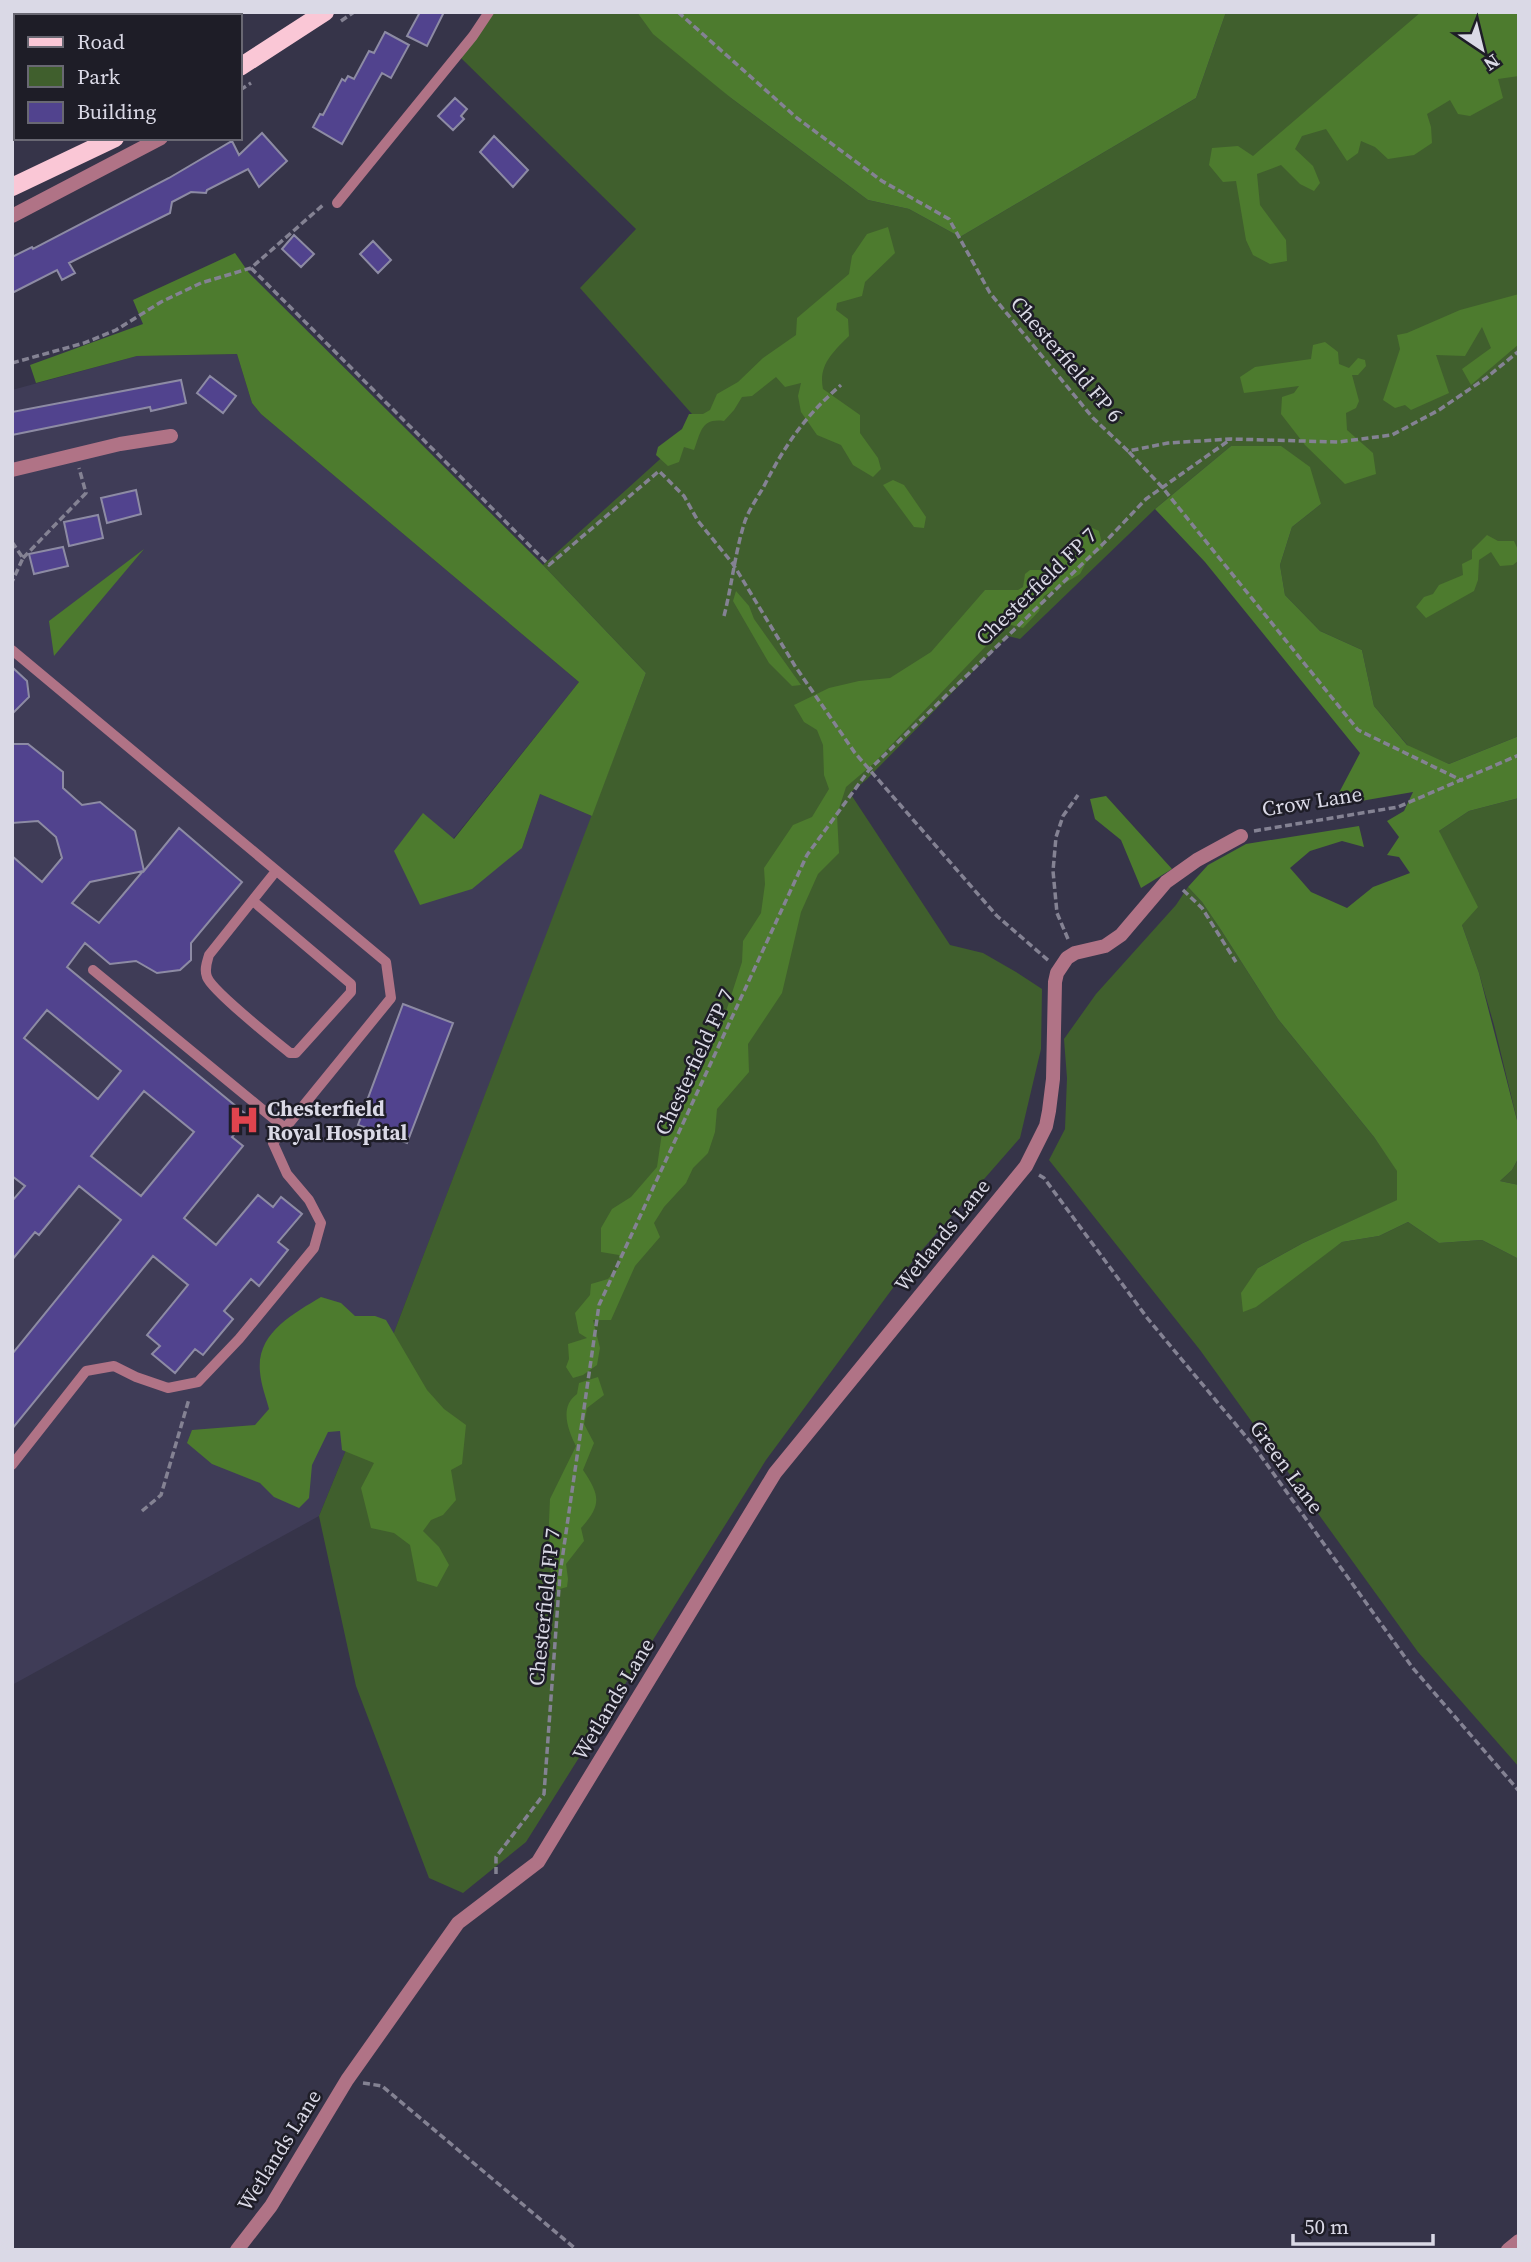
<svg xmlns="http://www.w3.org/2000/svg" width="1531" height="2262" viewBox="0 0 1531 2262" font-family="'Source Serif 4',serif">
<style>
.built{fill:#3f3c57}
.green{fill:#405f2d}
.forest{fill:#4d7b2e}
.building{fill:#51438e;stroke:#8d8ba4;stroke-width:2;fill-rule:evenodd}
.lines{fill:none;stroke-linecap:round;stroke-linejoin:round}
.path{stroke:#848293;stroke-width:3.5;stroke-dasharray:7 3.5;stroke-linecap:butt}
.lane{stroke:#b07386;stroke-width:10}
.street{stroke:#b07386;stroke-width:14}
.primary{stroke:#fac7d6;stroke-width:18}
.labels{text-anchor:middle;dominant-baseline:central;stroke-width:5;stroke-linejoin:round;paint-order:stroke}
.street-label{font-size:21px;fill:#dad9e6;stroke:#1e1d27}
.poi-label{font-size:21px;font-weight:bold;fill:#dad9e6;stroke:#1e1d27;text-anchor:start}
</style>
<rect width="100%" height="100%" fill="#363449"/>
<!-- built -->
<path class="built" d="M237,354L252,403L261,414L579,682L453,839L394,850L522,848L540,794L592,816L393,1335L319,1516L12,1685V390L137,356Z"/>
<!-- green -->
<path class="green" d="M494,12H637L731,98L868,200L909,209L960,237L1196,98L1226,12H1519V736L1449,764L1409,747L1374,706L1362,650L1320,631L1285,595L1280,565L1292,527L1321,504L1231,446L1155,509L1020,639L1008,636L866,780L850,793L950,945L983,953L1016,972L1042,989L1041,1049L1020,1138L915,1258L766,1460L526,1842L463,1893L429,1878L356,1686L319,1516L393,1335L646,673L543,565L700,423L580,288L636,229L461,58Z
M1519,798V1128L1494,1025L1479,973L1462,925L1439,831L1469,811Z
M1188,887L1202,902L1221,930L1278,1019L1374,1137L1398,1171V1200L1303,1243L1258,1268L1298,1273L1342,1242L1379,1236L1408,1222L1439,1243L1482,1240L1517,1258L1519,1767L1418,1652L1200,1350L1049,1160L1065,1129L1067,1078L1064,1039L1096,994L1176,905Z
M1519,1157V1185L1500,1181L1512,1170Z"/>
<!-- forest -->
<path class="forest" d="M637,12H1226L1196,98L960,237L909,209L868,200L731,98L653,34Z
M1421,12H1519V76L1498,79L1503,98L1470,116L1458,114L1450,100L1427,114L1431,127L1432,143L1414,155L1388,159L1375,147L1361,141L1358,153L1347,161L1326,129L1302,136L1295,149L1313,166L1320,183L1314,191L1300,184L1281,165L1257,174L1260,205L1286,240L1287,261L1270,264L1253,255L1246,240L1236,181L1223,182L1209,165L1212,148L1238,146L1253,156Z
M888,227L895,253L865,282L862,296L837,303L836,310L848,319L849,336C833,352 818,365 823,389L860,415V433L878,458L881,469L873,477L853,465L841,445L817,435L801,412L798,396L801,383L785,387L776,377L752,396L742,397L734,410L724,421C701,418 701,432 694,450L684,447L679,462L668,466L656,455L658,447L682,429L689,414H703L710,410L717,394L738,382L763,358L796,335L797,318L849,274L852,256L867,234Z
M235,253L249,273L543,565L646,673L592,816L540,794L522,848L472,889L420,905L394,851L423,813L454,839L579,682L261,414L252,403L237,354L137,356L36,383L30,365L143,324L133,300Z
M1519,294V344L1471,385L1462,369L1491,348L1482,327L1465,356L1436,355L1449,393L1411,410L1405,405L1395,408L1383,400L1400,349L1397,335L1407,333L1460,310Z
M1325,342L1338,352L1339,364L1349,368L1358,358L1365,360L1366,366L1358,375H1352L1359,401L1356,408L1346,413L1347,430L1373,453L1376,474L1345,484L1305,445L1281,414L1282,397L1294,393L1299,386L1244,393L1240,377L1255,367L1311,359L1313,345Z
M1231,446H1281L1310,467L1321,504L1292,527L1280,565L1285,595L1320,631L1362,650L1374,706L1407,745L1449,764L1519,736V798L1469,811L1439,831L1478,907L1462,925L1479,973L1519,1128V1157L1512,1170L1500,1181L1519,1185V1265L1517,1258L1482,1240L1439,1243L1408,1222L1379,1236L1342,1242L1256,1307L1243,1312L1241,1293L1258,1268L1303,1243L1397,1200V1171L1374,1137L1278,1019L1221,930L1202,902L1188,887L1208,865L1246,844L1359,826L1364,847L1342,841L1310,851L1290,868L1311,892L1347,908L1373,887L1410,873L1399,857L1387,855L1399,837L1387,821L1404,811L1413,792L1332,806L1360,753L1205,562L1155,509Z
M893,480L904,485L926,517L924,528L914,527L883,485Z
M1088,526L1099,531L1103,548L1088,559L1080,574L1044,596L1039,611L1023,628L1007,624L873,764L846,787L837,815L839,853L818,874L801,912L782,993L748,1044L749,1072L717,1109L715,1132L708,1153L693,1168L686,1183L664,1207L654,1223L660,1237L635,1266L611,1320H593L600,1348L597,1365L583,1375L573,1378L566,1367L569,1359L568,1344L587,1338L579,1333L575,1313L590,1295L591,1284L608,1279L620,1266L619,1255L601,1252V1228L612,1209L631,1197L657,1167L664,1119L721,1027L742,962L743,941L761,913L765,884L764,868L793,825L812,817L829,789L824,775L823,745L817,730L804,722L794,705L829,688L859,681L890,678L931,652L985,590H1018L1023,587L1025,574L1030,570H1044L1052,564L1057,553Z
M1487,535L1498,541H1514L1519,552V560L1513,565L1500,566L1491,552L1479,560L1478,580L1474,591L1426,618L1416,607L1424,597L1433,594L1439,585L1463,575L1462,564L1472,559V550Z
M144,549L54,656L49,621Z
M736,591L749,606L754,619L801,685L792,686L769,663L733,601Z
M1106,796L1172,869L1141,888L1121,840L1095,819L1090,799Z
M321,1297L341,1303L355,1316H375L386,1320L427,1390L444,1409L466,1425L462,1464L451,1470L456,1500L443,1515L431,1520L423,1531L439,1547L449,1565L437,1587L417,1581L410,1545L394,1533L371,1528L361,1488L374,1463L342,1450L340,1431L328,1432L312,1465L309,1498L299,1508L274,1497L260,1483L212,1464L187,1443L192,1430L255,1425L269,1409C266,1397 261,1385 260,1372C256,1333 293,1314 321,1297Z
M598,1377L604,1395L587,1408L584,1424L594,1443L583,1470C600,1495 602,1505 581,1528L584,1541L566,1564L568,1579L567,1587L556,1590L551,1584L549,1522L550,1499L576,1446C568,1430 559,1407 577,1394L579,1383Z"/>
<!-- building -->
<path class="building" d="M420,12H444L427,46L407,36Z
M385,32L409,45L391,78L382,73L342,144L313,127L320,114L323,115L342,79L345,81L348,76L354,79L369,51L374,53Z
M455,98L467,109L461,116L464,119L453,130L438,116Z
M262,133L287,161L259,187L248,169L207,190L206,193L191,192L172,202L170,213L69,263L75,273L62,280L57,270L12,293V257L32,247L33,249L169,178L232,141L239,155Z
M494,136L528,170L513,187L480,152Z
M294,235L314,254L301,267L282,249Z
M373,241L391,260L378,273L360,254Z
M210,376L236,396L223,413L197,393Z
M181,380L186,403L151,411L150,407L12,435V412Z
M136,490L141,514L107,523L101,498Z
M98,515L103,538L69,546L64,522Z
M63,547L68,566L34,574L29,554Z
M12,667L27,681L29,697L12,714Z
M12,744H28L63,772V788L82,805L100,802L135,831L144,871L179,828L242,882L191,943V960L180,970L157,973L136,961L110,964L85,943L67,967L249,1117L232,1137L243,1146L184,1218L216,1245L258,1195L273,1207L281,1197L302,1214L278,1242L288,1250L259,1286L251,1279L224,1311L233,1319L203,1355L195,1349L175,1373L152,1354L160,1346L147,1335L188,1285L153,1256L12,1429V1354L121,1220L79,1186L39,1235L35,1232L12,1260V1201L25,1186L12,1176V856L42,882L62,858L56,837L38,821L12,823ZM143,871L99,923L72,903L90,882ZM47,1010L121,1071L98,1099L24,1038ZM144,1091L194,1132L141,1196L91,1156Z
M403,1004L453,1023L407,1143L358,1125Z"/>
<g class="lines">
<!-- path -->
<path class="path" d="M678,12L797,118L882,181L949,219L990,293L1093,418L1128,451L1168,443L1231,439L1338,442L1392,435L1439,410L1486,378L1519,351
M341,21L354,12
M240,90L251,83
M251,268L549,565L659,471L684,496L698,521L733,564L795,666L855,753L997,916L1049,961
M12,363L84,343L116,330L161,302L201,283L251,268L323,205
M1129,452L1162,487L1358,730L1463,781
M12,542L23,558L12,582
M23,558L86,493L79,468
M724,616C732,585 735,552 745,521C749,510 757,498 763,488C785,445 804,417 841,385
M1254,831L1398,807L1519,755
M1183,890L1202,908L1236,962
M1068,939L1057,913L1053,871L1056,837L1063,816L1078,795
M1039,1175L1044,1178L1148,1319L1253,1445L1412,1667L1519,1791
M142,1511L161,1495L189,1399
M496,1874V1857L544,1794L560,1574L599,1305L807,855L869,770L1106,541L1146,499L1231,439
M363,2083L382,2086L577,2250"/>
<!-- lane -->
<path class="lane" d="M337,203L473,36L489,12
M12,650L386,962L391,998L273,1143L287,1174L309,1200L321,1223L314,1248L239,1339L198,1382L168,1388L136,1377L114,1366L86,1371L12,1465
M253,901L351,984V992L296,1053H290C274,1040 212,991 207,977C204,969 207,962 209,955L276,871
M93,970L285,1128"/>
<!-- street -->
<path class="street" d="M12,216L161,138
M12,470L120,444L171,436
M237,2250L271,2206L347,2080L458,1923L538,1862L775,1473L1026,1166L1046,1126L1049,1111L1053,1079L1055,982L1057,973L1067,958L1075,953L1105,946L1121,935L1166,882L1197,860L1241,836
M1508,2250L1519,2241"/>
<!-- primary -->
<path class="primary" d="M240,67L325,12
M12,187L115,138"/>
</g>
<!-- icons -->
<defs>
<symbol id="hospital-bare" viewBox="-9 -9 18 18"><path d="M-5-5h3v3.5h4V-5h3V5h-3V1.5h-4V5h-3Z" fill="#e0444e" stroke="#1e1d27" stroke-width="2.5" paint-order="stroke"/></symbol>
</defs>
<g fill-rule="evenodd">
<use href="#hospital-bare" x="222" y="1098" width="44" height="44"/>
</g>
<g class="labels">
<!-- street labels -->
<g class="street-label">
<text transform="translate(1067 359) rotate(49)">Chesterfield FP 6</text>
<text transform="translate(1036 586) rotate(-44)">Chesterfield FP 7</text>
<text transform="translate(1312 801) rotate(-9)">Crow Lane</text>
<text transform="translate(694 1062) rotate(-65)">Chesterfield FP 7</text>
<text transform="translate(942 1235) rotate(-51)">Wetlands Lane</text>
<text transform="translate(1287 1467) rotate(54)">Green Lane</text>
<text transform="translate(544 1607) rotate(-84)">Chesterfield FP 7</text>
<text transform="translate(613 1699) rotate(-59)">Wetlands Lane</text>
<text transform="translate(279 2150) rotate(-58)">Wetlands Lane</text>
</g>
<!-- poi labels -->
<g class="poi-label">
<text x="267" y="1108">Chesterfield<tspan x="267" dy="24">Royal Hospital</tspan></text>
</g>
</g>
<!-- border -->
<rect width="1531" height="2262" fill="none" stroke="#dad9e6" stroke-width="28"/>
<!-- legend -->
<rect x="14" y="14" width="228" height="126" fill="#1e1d27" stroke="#696873" stroke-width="2"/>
<rect x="28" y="37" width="35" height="10" fill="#fac7d6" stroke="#696873" stroke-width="2"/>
<text x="77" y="49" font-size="21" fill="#dad9e6">Road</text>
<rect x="28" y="66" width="35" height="21" fill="#405f2d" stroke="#696873" stroke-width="2"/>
<text x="77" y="84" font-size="21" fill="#dad9e6">Park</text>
<rect x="28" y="102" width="35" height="21" fill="#51438e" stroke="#696873" stroke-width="2"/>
<text x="77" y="119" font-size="21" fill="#dad9e6">Building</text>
<!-- north arrow -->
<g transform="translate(1482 49) rotate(145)" stroke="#1e1d27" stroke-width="5" paint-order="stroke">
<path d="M0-5L12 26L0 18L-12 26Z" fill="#dad9e6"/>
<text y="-10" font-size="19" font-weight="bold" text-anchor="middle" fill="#dad9e6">N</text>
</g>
<!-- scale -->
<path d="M1293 2234v10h140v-10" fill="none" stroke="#dad9e6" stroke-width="3.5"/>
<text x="1304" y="2234" font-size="21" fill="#dad9e6" stroke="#1e1d27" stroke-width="5" paint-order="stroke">50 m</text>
</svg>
